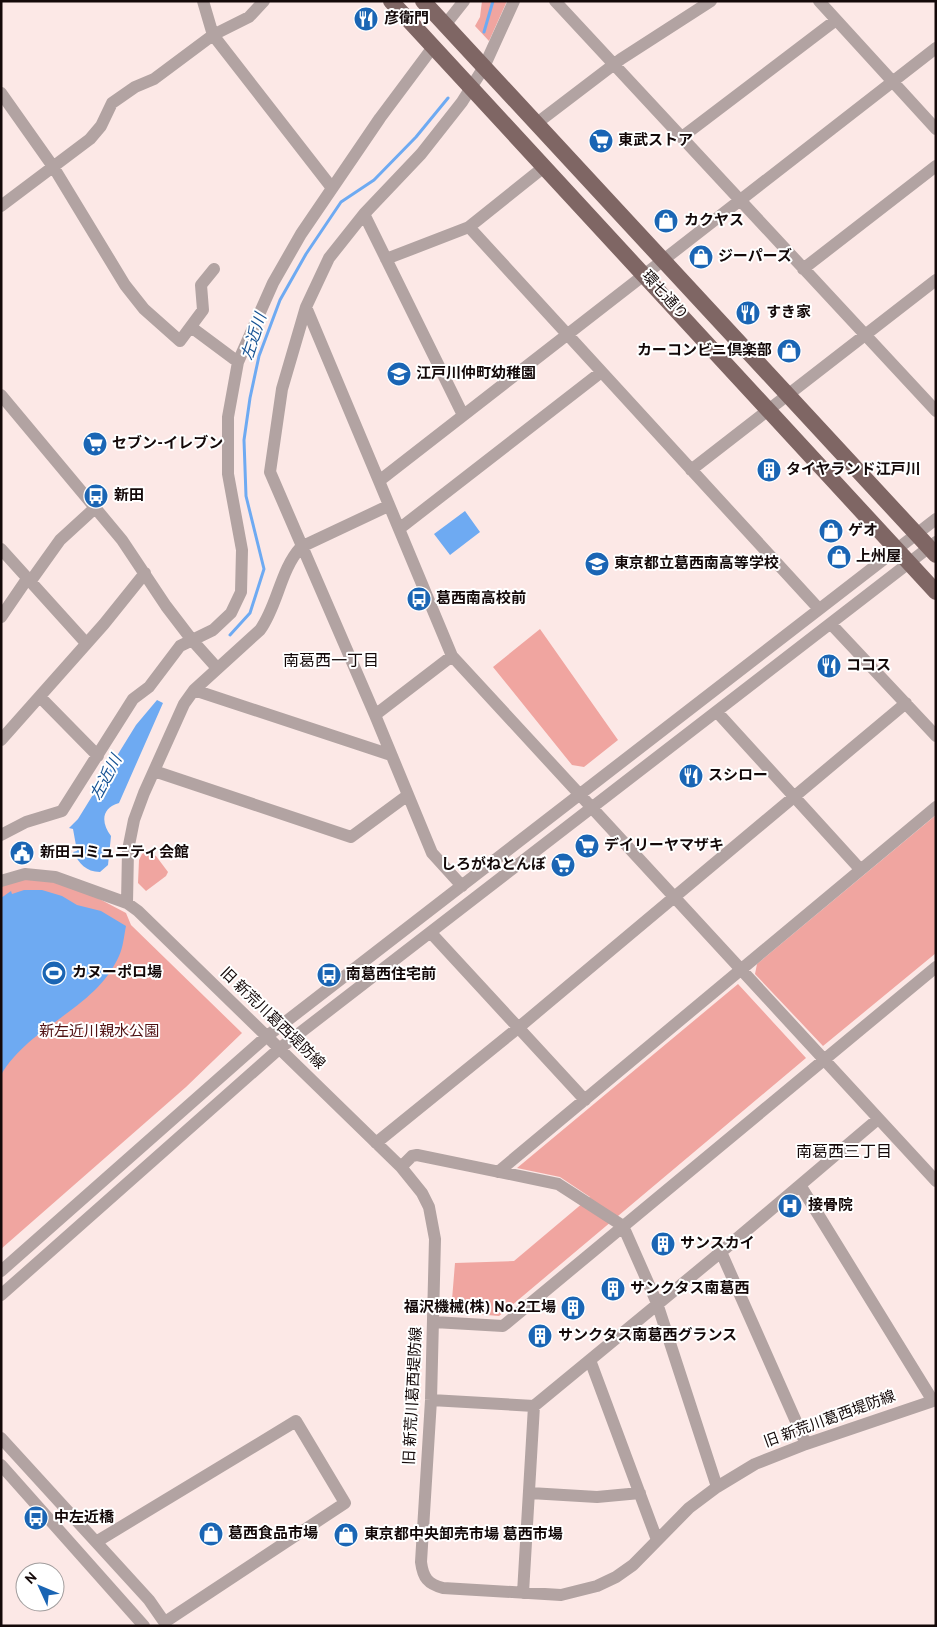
<svg xmlns="http://www.w3.org/2000/svg" width="937" height="1627" viewBox="0 0 937 1627" font-family="Overpass,'Noto Sans JP',sans-serif">
<style>
.green{fill:#f0a5a0}
.water{fill:#6eaaf2}
.lines{fill:none;stroke-linecap:round;stroke-linejoin:round}
.stream{stroke:#6eaaf2;stroke-width:3}
.minor{stroke:#b2a3a2;stroke-width:12}
.major{stroke:#7f6664;stroke-width:16}
.labels{text-anchor:middle;dominant-baseline:central;stroke-width:4;stroke-linejoin:round;paint-order:stroke}
.poi-label{font-size:15px;font-weight:bold;fill:#140909;stroke:#fff;text-anchor:start}
.street-label{font-size:15px;fill:#140909;stroke:#fff}
.park-label{font-size:15px;fill:#501213;stroke:#fff}
.water-label{font-size:16px;font-style:italic;fill:#165293;stroke:#fff}
.neighbourhood-label{font-size:16px;fill:#140909;stroke:#fff}
</style>
<rect width="100%" height="100%" fill="#fce8e6"/>
<!-- green -->
<path class="green" d="M482,1H507L489,41L475,26L480,17Z
M540,629L618,740L584,767L572,765L493,667Z
M936,815V953L823,1046L755,974L757,964Z
M146,852L156,856L168,872L166,876L146,891L138,883L139,860L142,854Z
M25,878H41L90,894L126,913L131,925L242,1033L186,1087L1,1249V886Z
M738,984L806,1058L499,1316L451,1312L455,1263L514,1261L590,1197L560,1177L517,1168Z"/>
<!-- water -->
<path class="water" d="M465,511L480,532L450,555L434,534Z
M157,700L163,703L119,803C101,808 101,823 111,836L108,865L100,872C86,872 79,863 73,852L77,851L73,829L69,828L78,819L136,725Z
M24,890H42L62,896L77,905L101,911L126,926C124,936 123,948 119,956C95,1010 30,1025 1,1075V898L11,891L12,894Z"/>
<g class="lines">
<!-- stream -->
<path class="stream" d="M484,32L493,1
M230,635L250,613L264,569L246,496L244,440L250,398L259,356L280,300L306,254L341,202L374,180L416,137L448,98"/>
<!-- minor -->
<path class="minor" d="M203,1L213,35L332,188
M555,1L936,411
M819,1L936,129
M445,25L464,1
M936,48L379,481L452,656L936,1181
M1,93L54,168L125,285L144,309L180,341L203,310L201,285L214,269
M537,123L621,59L711,1
M682,137L836,20
M1,206L90,139L101,126L112,103L135,87L154,79L213,35L249,17L264,1
M364,214L463,415
M469,227L819,609
M386,259L469,227L544,167
M803,269L936,166
M306,307L379,481
M191,327L238,362
M1,395L122,540L166,606L192,640L217,668
M691,470L936,280
M399,529L600,373
M1,549L86,643
M30,582L60,540L96,507
M1,617L27,579
M831,624L936,736
M194,690L391,755
M40,697L98,756
M717,712L860,869
M375,715L452,656
M1,740L104,624L145,573
M154,771L351,837L408,795
M1,835L26,822L62,811L133,699L149,687L180,646L213,630L231,613L241,592L242,550L228,474V417L238,362L273,283L301,234L380,118L433,47
M1,881L25,874L55,877L127,903L138,911L401,1167L422,1193L429,1207L435,1239L431,1400L421,1562C423,1578 428,1584 443,1588L561,1595L597,1586L616,1577L633,1565L689,1508L717,1487L755,1464L806,1444L936,1400
M462,886L432,853L375,715L270,472L282,389L306,307L329,258L364,214L421,154L462,102L484,67L514,1
M127,903L128,850L134,820L144,793L184,704L194,690L260,630C278,605 280,570 301,547L388,506
M431,933L585,1100
M376,1143L518,1028L906,703
M401,1167L412,1156L417,1155L558,1184L623,1226L657,1303L717,1487
M498,1172L936,807
M800,1185L933,1401
M721,1252L806,1444
M1,1271L266,1037L936,519
M1,1295L279,1049L936,542
M434,1322L503,1326L936,967
M590,1360L657,1540
M431,1400L534,1406L721,1252L878,1119
M1,1438L149,1600L167,1626
M1,1465L144,1626
M530,1493L597,1497L640,1493
M96,1542L296,1421L345,1503L165,1622
M523,1593L534,1406"/>
<!-- major -->
<path class="major" d="M391,1L936,592
M423,1L936,555"/>
</g>
<!-- icons -->
<defs>
<symbol id="restaurant-disc" viewBox="-11 -11 22 22"><circle r="9.5" fill="#1a65b4" stroke="#fff"/><path d="M-5-6h1v4h1v-4h1v4h1v-4h1v5L-1.5 .5V6h-2V.5L-5-1ZM5-6V6H3V1.5H1.5Q1.5-4 5-6Z" fill="#fff"/></symbol>
<symbol id="supermarket-disc" viewBox="-11 -11 22 22"><circle r="9.5" fill="#1a65b4" stroke="#fff"/><path d="M-6-5.5h2.5l.6 2H6L4.5 2H-2.5L-4.4-4H-6ZM-1.5 3.2a1.3 1.3 0 1 0 .1 0ZM3 3.2a1.3 1.3 0 1 0 .1 0Z" fill="#fff"/></symbol>
<symbol id="shop-disc" viewBox="-11 -11 22 22"><circle r="9.5" fill="#1a65b4" stroke="#fff"/><path d="M-5-2.5h2.3a2.7 3.5 0 0 1 5.4 0H5L5.5 6h-11ZM-1.5-2.5h3a1.5 2.3 0 0 0-3 0Z" fill="#fff"/></symbol>
<symbol id="school-disc" viewBox="-11 -11 22 22"><circle r="9.5" fill="#1a65b4" stroke="#fff"/><path d="M0-5L7-2L0 1L-7-2ZM-4 1L0 2.5L4 1V4Q0 6-4 4Z" fill="#fff"/></symbol>
<symbol id="building-disc" viewBox="-11 -11 22 22"><circle r="9.5" fill="#1a65b4" stroke="#fff"/><path d="M-4-6H4V6H1V3H-1V6H-4ZM-2.5-4.3h1.7v1.8h-1.7ZM.8-4.3h1.7v1.8H.8ZM-2.5-1h1.7V.8h-1.7ZM.8-1h1.7V.8H.8Z" fill="#fff"/></symbol>
<symbol id="bus-disc" viewBox="-11 -11 22 22"><circle r="9.5" fill="#1a65b4" stroke="#fff"/><path d="M-5-6H5V4H4V6H2V4H-2V6H-4V4H-5ZM-3.5-4V0h7V-4ZM-3.5 1.2v1.5H-2V1.2ZM2 1.2v1.5H3.5V1.2Z" fill="#fff"/></symbol>
<symbol id="civic-disc" viewBox="-11 -11 22 22"><circle r="9.5" fill="#1a65b4" stroke="#fff"/><path d="M-.6-6.5H3V-4.5H.6V-3L4-1V1h2V6H-6V1h2V-1L-.6-3ZM-1.2 2.5V6h2.4V2.5Z" fill="#fff"/></symbol>
<symbol id="stadium-disc" viewBox="-11 -11 22 22"><circle r="9.5" fill="#1a65b4" stroke="#fff"/><path d="M0-5a6.5 5 0 1 0 0 10a6.5 5 0 1 0 0-10ZM-3.5-1.8h7v3.6h-7Z" fill="#fff"/></symbol>
<symbol id="hospital-disc" viewBox="-11 -11 22 22"><circle r="9.5" fill="#1a65b4" stroke="#fff"/><path d="M-5-5h3v3.5h4V-5h3V5h-3V1.5h-4V5h-3Z" fill="#fff"/></symbol>
</defs>
<g fill-rule="evenodd">
<use href="#restaurant-disc" x="352" y="5" width="28" height="28"/>
<use href="#supermarket-disc" x="587" y="127" width="28" height="28"/>
<use href="#shop-disc" x="652" y="207" width="28" height="28"/>
<use href="#shop-disc" x="687" y="243" width="28" height="28"/>
<use href="#restaurant-disc" x="734" y="299" width="28" height="28"/>
<use href="#shop-disc" x="775" y="337" width="28" height="28"/>
<use href="#school-disc" x="385" y="360" width="28" height="28"/>
<use href="#supermarket-disc" x="81" y="430" width="28" height="28"/>
<use href="#building-disc" x="755" y="456" width="28" height="28"/>
<use href="#bus-disc" x="82" y="482" width="28" height="28"/>
<use href="#shop-disc" x="817" y="517" width="28" height="28"/>
<use href="#shop-disc" x="825" y="543" width="28" height="28"/>
<use href="#school-disc" x="583" y="550" width="28" height="28"/>
<use href="#bus-disc" x="405" y="585" width="28" height="28"/>
<use href="#restaurant-disc" x="815" y="652" width="28" height="28"/>
<use href="#restaurant-disc" x="677" y="762" width="28" height="28"/>
<use href="#supermarket-disc" x="573" y="832" width="28" height="28"/>
<use href="#civic-disc" x="8" y="839" width="28" height="28"/>
<use href="#supermarket-disc" x="549" y="851" width="28" height="28"/>
<use href="#stadium-disc" x="40" y="959" width="28" height="28"/>
<use href="#bus-disc" x="315" y="961" width="28" height="28"/>
<use href="#hospital-disc" x="776" y="1192" width="28" height="28"/>
<use href="#building-disc" x="649" y="1230" width="28" height="28"/>
<use href="#building-disc" x="599" y="1275" width="28" height="28"/>
<use href="#building-disc" x="559" y="1294" width="28" height="28"/>
<use href="#building-disc" x="526" y="1322" width="28" height="28"/>
<use href="#bus-disc" x="22" y="1504" width="28" height="28"/>
<use href="#shop-disc" x="197" y="1520" width="28" height="28"/>
<use href="#shop-disc" x="332" y="1521" width="28" height="28"/>
</g>
<g class="labels">
<!-- poi labels -->
<g class="poi-label">
<text x="384" y="19">彦衛門</text>
<text x="618" y="141">東武ストア</text>
<text x="684" y="221">カクヤス</text>
<text x="718" y="257">ジーパーズ</text>
<text x="766" y="313">すき家</text>
<text x="772" y="351" text-anchor="end">カーコンビニ倶楽部</text>
<text x="416" y="374">江戸川仲町幼稚園</text>
<text x="112" y="444">セブン-イレブン</text>
<text x="786" y="470">タイヤランド江戸川</text>
<text x="114" y="496">新田</text>
<text x="848" y="531">ゲオ</text>
<text x="856" y="557">上州屋</text>
<text x="614" y="564">東京都立葛西南高等学校</text>
<text x="436" y="599">葛西南高校前</text>
<text x="846" y="666">ココス</text>
<text x="708" y="776">スシロー</text>
<text x="604" y="846">デイリーヤマザキ</text>
<text x="40" y="853">新田コミュニティ会館</text>
<text x="546" y="865" text-anchor="end">しろがねとんぼ</text>
<text x="72" y="973">カヌーポロ場</text>
<text x="346" y="975">南葛西住宅前</text>
<text x="808" y="1206">接骨院</text>
<text x="680" y="1244">サンスカイ</text>
<text x="630" y="1289">サンクタス南葛西</text>
<text x="556" y="1308" text-anchor="end">福沢機械(株) No.2工場</text>
<text x="558" y="1336">サンクタス南葛西グランス</text>
<text x="54" y="1518">中左近橋</text>
<text x="228" y="1534">葛西食品市場</text>
<text x="364" y="1535">東京都中央卸売市場 葛西市場</text>
</g>
<!-- street labels -->
<g class="street-label">
<text transform="translate(664 296) rotate(48)">環七通り</text>
<text transform="translate(272 1019) rotate(44)">旧 新荒川葛西堤防線</text>
<text transform="translate(414 1396) rotate(-87)">旧 新荒川葛西堤防線</text>
<text transform="translate(830 1420) rotate(-20)">旧 新荒川葛西堤防線</text>
</g>
<!-- park labels -->
<g class="park-label">
<text x="99" y="1032">新左近川親水公園</text>
</g>
<!-- water labels -->
<g class="water-label">
<text transform="translate(255 337) rotate(-72)">左近川</text>
<text transform="translate(107 778) rotate(-62)">左近川</text>
</g>
<!-- neighbourhood labels -->
<g class="neighbourhood-label">
<text x="331" y="662">南葛西一丁目</text>
<text x="844" y="1153">南葛西三丁目</text>
</g>
</g>
<!-- border -->
<rect width="937" height="1627" fill="none" stroke="#140909" stroke-width="5"/>
<!-- north arrow -->
<g transform="translate(40 1587) rotate(314)"><circle r="24" fill="#ffffff" stroke="#a19d9d"/>
<path d="M0-4L9 19L0 12L-9 19Z" fill="#1a65b4"/>
<text y="-8" font-size="14" font-weight="bold" text-anchor="middle" fill="#140909">N</text>
</g>
</svg>
